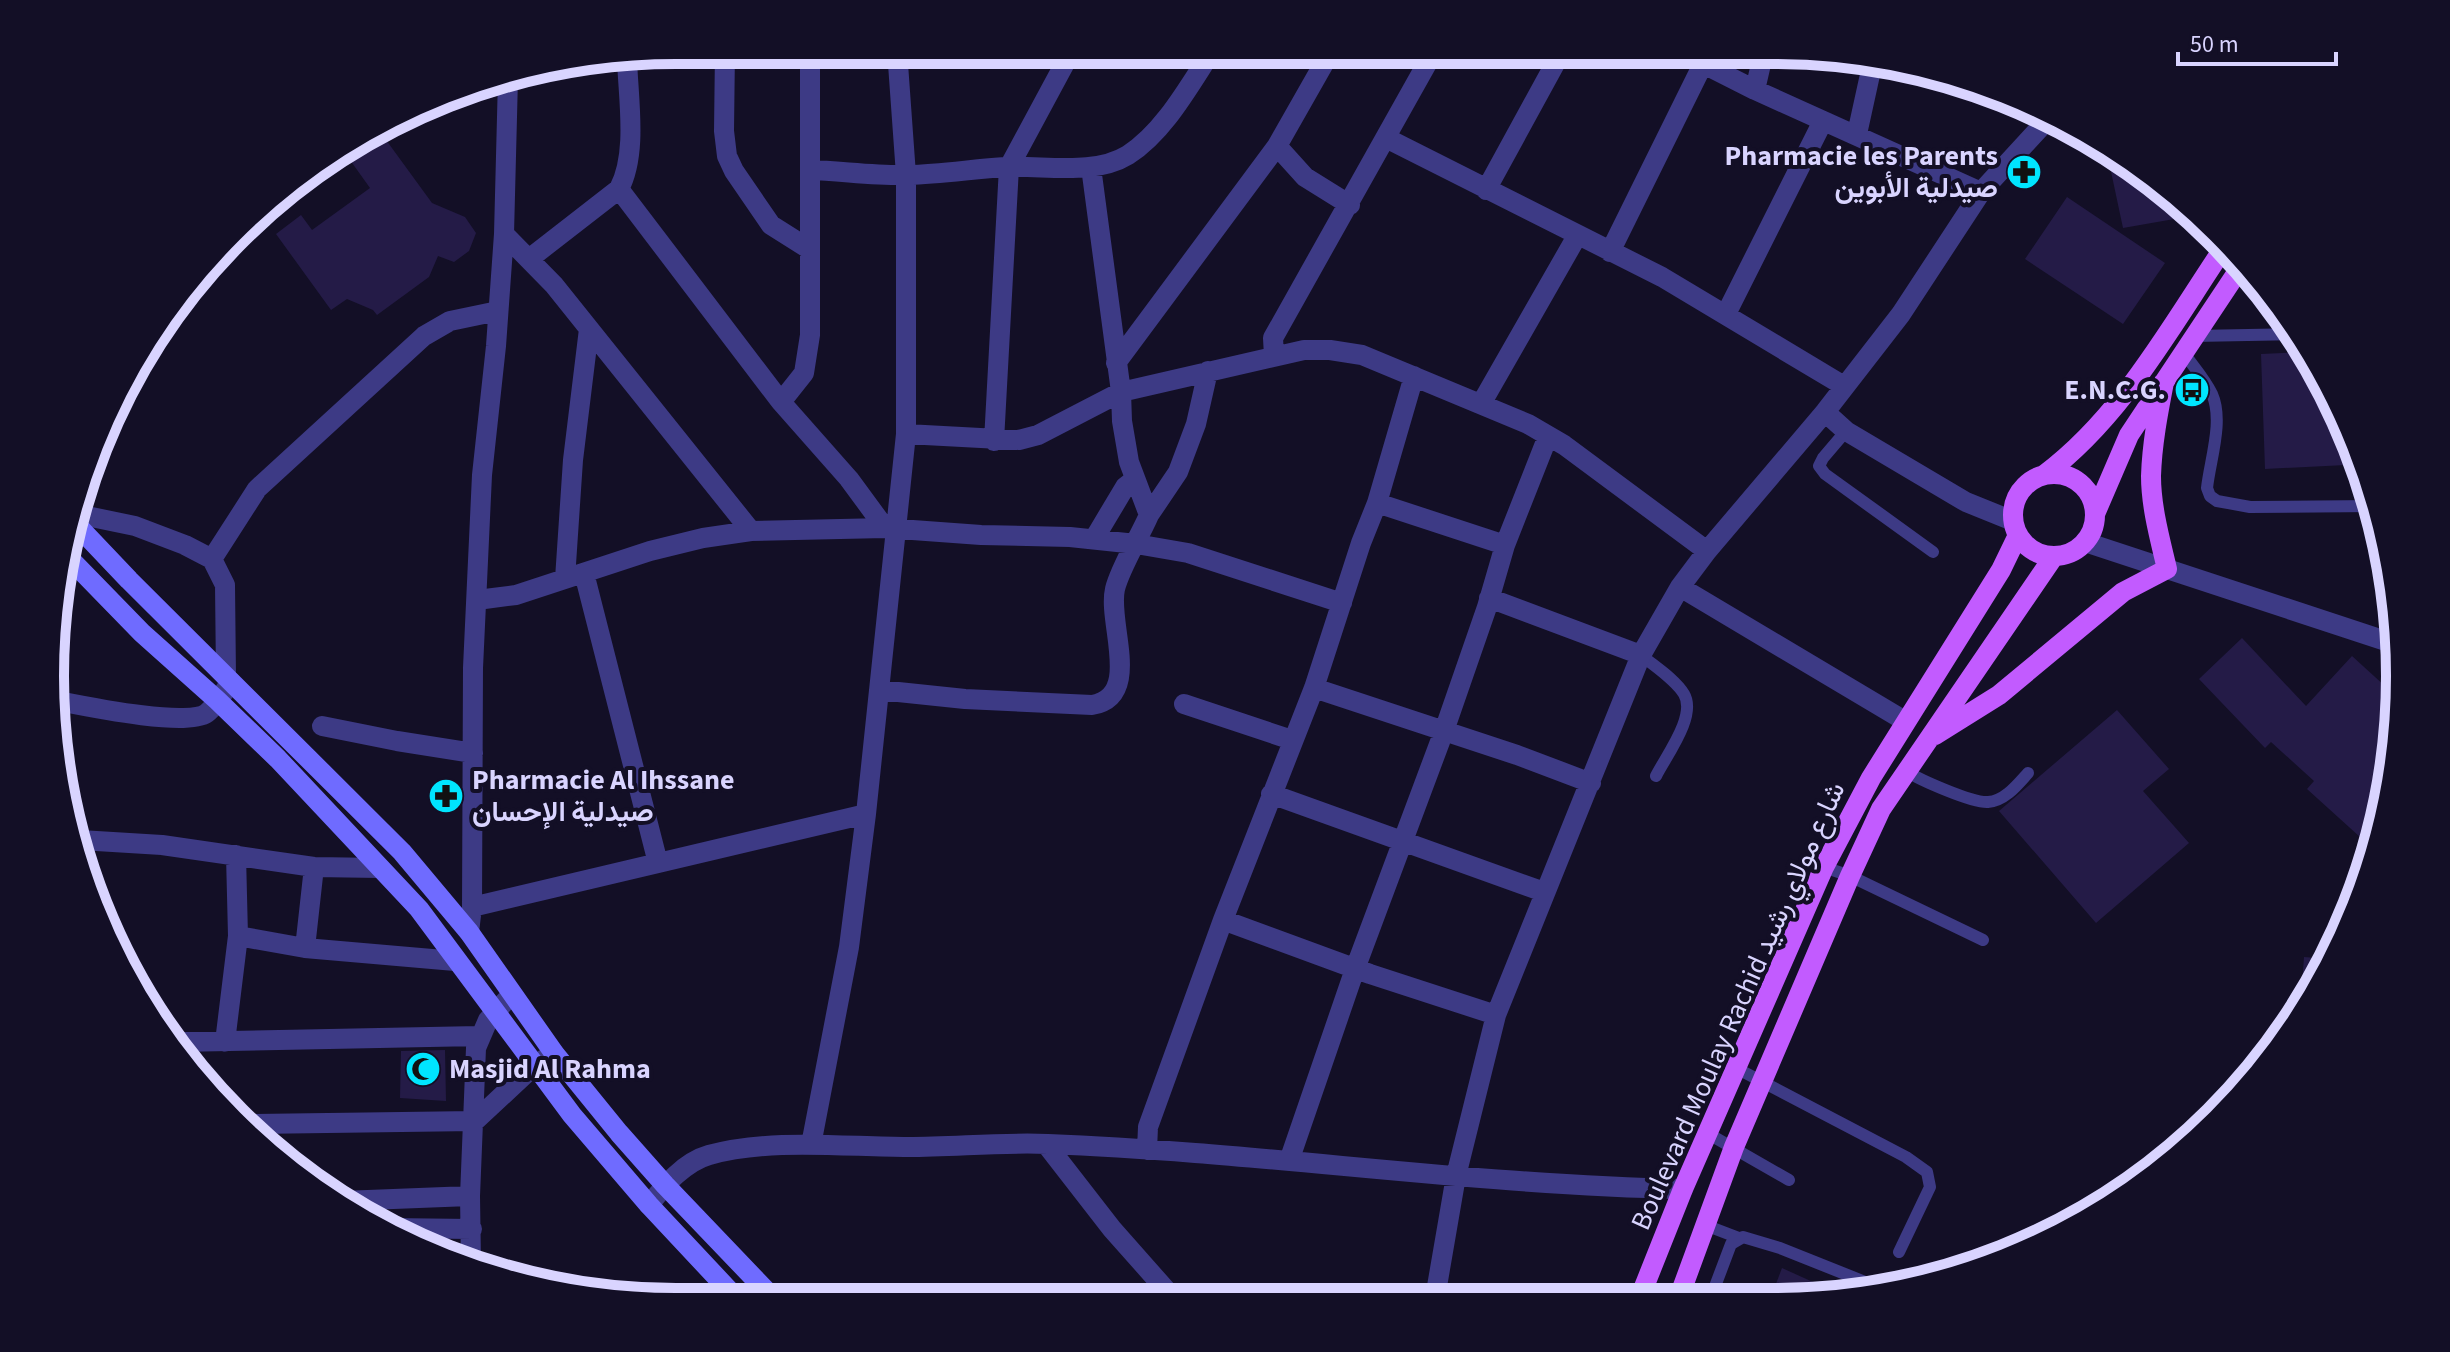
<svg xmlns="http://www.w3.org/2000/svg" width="2450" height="1352" viewBox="0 0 2450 1352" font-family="'Source Sans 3',Vazirmatn,sans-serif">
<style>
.building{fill:#241b47}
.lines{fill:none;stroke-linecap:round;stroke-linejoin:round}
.service{stroke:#3d3a85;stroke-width:12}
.minor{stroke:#3d3a85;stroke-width:20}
.secondary{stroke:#6f6bff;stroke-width:20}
.primary{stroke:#c25bff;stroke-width:20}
.labels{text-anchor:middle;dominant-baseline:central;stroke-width:8;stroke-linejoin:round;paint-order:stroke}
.poi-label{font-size:28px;font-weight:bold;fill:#d9d4ff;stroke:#130f26;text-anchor:end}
.street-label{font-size:28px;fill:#d9d4ff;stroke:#130f26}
.rim{fill:none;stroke:#d9d4ff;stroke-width:10}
</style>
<rect width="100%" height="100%" fill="#130f26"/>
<!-- building -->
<path class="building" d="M381,133L432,203L465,217L476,233L469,251L454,262L438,256L429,277L377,315L373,310L347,299L331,310L276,234L301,215L312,230L370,188L345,153Z
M2106,148L2186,205L2180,218L2123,228Z
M2067,197L2165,263L2123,324L2025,259Z
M2306,352L2335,399L2344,423L2346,465L2265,469L2261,354Z
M2242,638L2306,706L2352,656L2397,697L2395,757L2374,845L2362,834L2360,837L2307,789L2314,781L2271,742L2265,748L2199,679Z
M2117,710L2169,769L2143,791L2189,843L2096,923L1999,811Z
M2304,957L2330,959L2316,989L2300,1012Z
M445,1050L446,1101L400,1098L401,1051Z
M1782,1268L1846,1297H1771Z"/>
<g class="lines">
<!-- service -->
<path class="service" d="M2194,336L2295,334
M2183,352C2193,366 2205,379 2212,394C2224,421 2210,460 2207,488L2210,496L2217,501L2250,507L2376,506
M1846,431L1823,458L1819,466L1825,474L1933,552
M1641,655C1654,666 1675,679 1684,694C1697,716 1666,756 1656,776
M1906,771C1920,780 1972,803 1988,802C2005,801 2018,784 2028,773
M1824,867L1850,876L1983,940
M1736,1068L1906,1157L1927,1172L1930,1187L1899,1252
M1707,1133L1789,1180
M1705,1225L1739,1238
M1711,1297L1731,1244L1743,1237L1780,1248L1885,1290"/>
<!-- minor -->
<path class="minor" d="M725,50L724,131L727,156L734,171L771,225L809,249
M1678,51L1755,90L1981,192
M1755,90L1764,51
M1857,134L1873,61
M1386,138L1662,277L1844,386
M1277,146L1305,177L1350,205
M810,170C842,171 876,176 908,175C941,174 974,169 1006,167C1044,165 1094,176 1128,155C1164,132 1189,86 1212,51
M619,189L781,402L849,479L885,528
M1486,190L1562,51
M504,234L554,285L751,531
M1610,252L1703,64
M529,259L619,189C638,153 628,98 627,58
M1726,314L1823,121
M1274,356L1273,338L1434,51
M1116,363L1277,146L1331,51
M781,402L804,373L810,335V50
M1481,404L1577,236
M1825,412L1846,431L1966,502L2013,521
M906,434L1019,440L1038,435L1121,392L1304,350H1330L1362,355L1528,424L1564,445L1707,551
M994,441L1009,167L1072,50
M1377,503L1505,545
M72,513L135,526L185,545L212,559L225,585L226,677
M1149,515L1178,472L1196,424L1208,371
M1094,539L1125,487L1134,480
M2085,542L2398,645
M212,559L257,489L424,336L450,321L498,311
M584,573L658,863
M565,579L573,460L589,329
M1680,587L1905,721
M1489,598L1641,655
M477,600L516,595L650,551L703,538L751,531L885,528L981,535L1070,537L1136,544L1188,553L1342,603
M1314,688L1517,755L1591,783
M879,690L965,699L1092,705C1143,696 1107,623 1115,589C1120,568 1140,536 1149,515L1129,462L1122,421L1121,392L1091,167
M53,700C79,705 191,729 208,712C217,704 224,691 231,682
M1184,704L1292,740
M322,726L397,741L473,753
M1271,794L1544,892
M80,840L162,845L314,867L380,868
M472,907L866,814
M1223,920L1370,974L1496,1015
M469,932L472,907L473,668L482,475L496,346L504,234L508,78
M238,936L305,948L455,961
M305,948L314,867
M176,1042L479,1036
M225,1042L238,936L236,855
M248,1124L475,1121L534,1066L554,1053
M1046,1144L1112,1229L1174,1299
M811,1145L849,947L866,814L906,434V175L897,50
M1147,1150L1148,1127L1223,920L1314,688L1361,543L1377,503L1414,376
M1289,1161L1355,969L1444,731L1487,607L1505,545L1548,436
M342,1201L470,1196
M649,1205C664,1186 684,1162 709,1155C770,1138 845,1147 908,1147C955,1147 1001,1142 1048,1144C1260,1152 1471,1185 1683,1189
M388,1228L472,1229
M471,1263L470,1196L476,1048L488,1020L512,994
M1435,1298L1456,1176L1496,1015L1641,655L1680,587L1707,551L1825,412L1901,314L1981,192L2049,118"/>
<!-- secondary -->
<path class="secondary" d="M71,519L129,580L402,852L469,932L554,1053L619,1133L665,1185L775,1300
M67,556L142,633L217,700L278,759L419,909L572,1115L649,1205L738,1300"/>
<!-- primary -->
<path class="primary" d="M2013 515a41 41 0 1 1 82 0a41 41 0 1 1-82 0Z
M2044,475C2122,417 2171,326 2225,246
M2095,514L2129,435L2242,265
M1935,735L1999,695L2123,592L2167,569C2160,539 2151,507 2151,476C2152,444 2158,413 2164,382
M1640,1297L1683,1189L1824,867L1871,778L2001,570L2018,535
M1679,1297L1734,1147L1850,876L1881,809L2054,556"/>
</g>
<!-- icons -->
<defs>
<symbol id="pharmacy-disc" viewBox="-11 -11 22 22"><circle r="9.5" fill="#00e5ff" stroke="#130f26"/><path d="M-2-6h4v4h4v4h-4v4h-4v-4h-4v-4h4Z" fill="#111"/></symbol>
<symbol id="bus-disc" viewBox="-11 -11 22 22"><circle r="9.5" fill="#00e5ff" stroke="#130f26"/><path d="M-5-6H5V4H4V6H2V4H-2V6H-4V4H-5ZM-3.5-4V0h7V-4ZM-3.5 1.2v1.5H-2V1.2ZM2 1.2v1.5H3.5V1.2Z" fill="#111"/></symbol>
<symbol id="mosque-disc" viewBox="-11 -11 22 22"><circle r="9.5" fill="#00e5ff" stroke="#130f26"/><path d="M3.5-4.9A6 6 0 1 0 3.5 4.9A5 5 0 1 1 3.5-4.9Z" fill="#111"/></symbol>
</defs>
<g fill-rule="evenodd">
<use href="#pharmacy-disc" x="2004" y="152" width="40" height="40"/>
<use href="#bus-disc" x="2172" y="370" width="40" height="40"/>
<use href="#pharmacy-disc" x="426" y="776" width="40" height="40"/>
<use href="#mosque-disc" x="403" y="1049" width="40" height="40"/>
</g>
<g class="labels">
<!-- poi labels -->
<g class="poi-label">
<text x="1998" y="156">Pharmacie les Parents<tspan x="1998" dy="32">صيدلية الأبوين</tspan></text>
<text x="2166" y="390">E.N.C.G.</text>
<text x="472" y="780" text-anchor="start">Pharmacie Al Ihssane<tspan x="472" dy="32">صيدلية الإحسان</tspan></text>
<text x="449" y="1069" text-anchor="start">Masjid Al Rahma</text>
</g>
<!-- street labels -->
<g class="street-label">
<text transform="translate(1738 1006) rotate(-66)">Boulevard Moulay Rachid شارع مولاي رشيد</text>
</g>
</g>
<!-- crop -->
<path d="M0 0H2450V1352H0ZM676 64H1774A612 612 0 0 1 2386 676V676A612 612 0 0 1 1774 1288H676A612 612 0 0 1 64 676V676A612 612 0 0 1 676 64Z" fill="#130f26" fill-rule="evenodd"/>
<path class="rim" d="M676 64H1774A612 612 0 0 1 2386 676V676A612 612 0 0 1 1774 1288H676A612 612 0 0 1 64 676V676A612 612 0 0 1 676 64Z"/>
<!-- scale -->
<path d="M2178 52v12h158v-12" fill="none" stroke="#d9d4ff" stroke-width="4"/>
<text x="2190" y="52" font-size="24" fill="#d9d4ff" stroke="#130f26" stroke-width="6" paint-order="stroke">50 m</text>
</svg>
